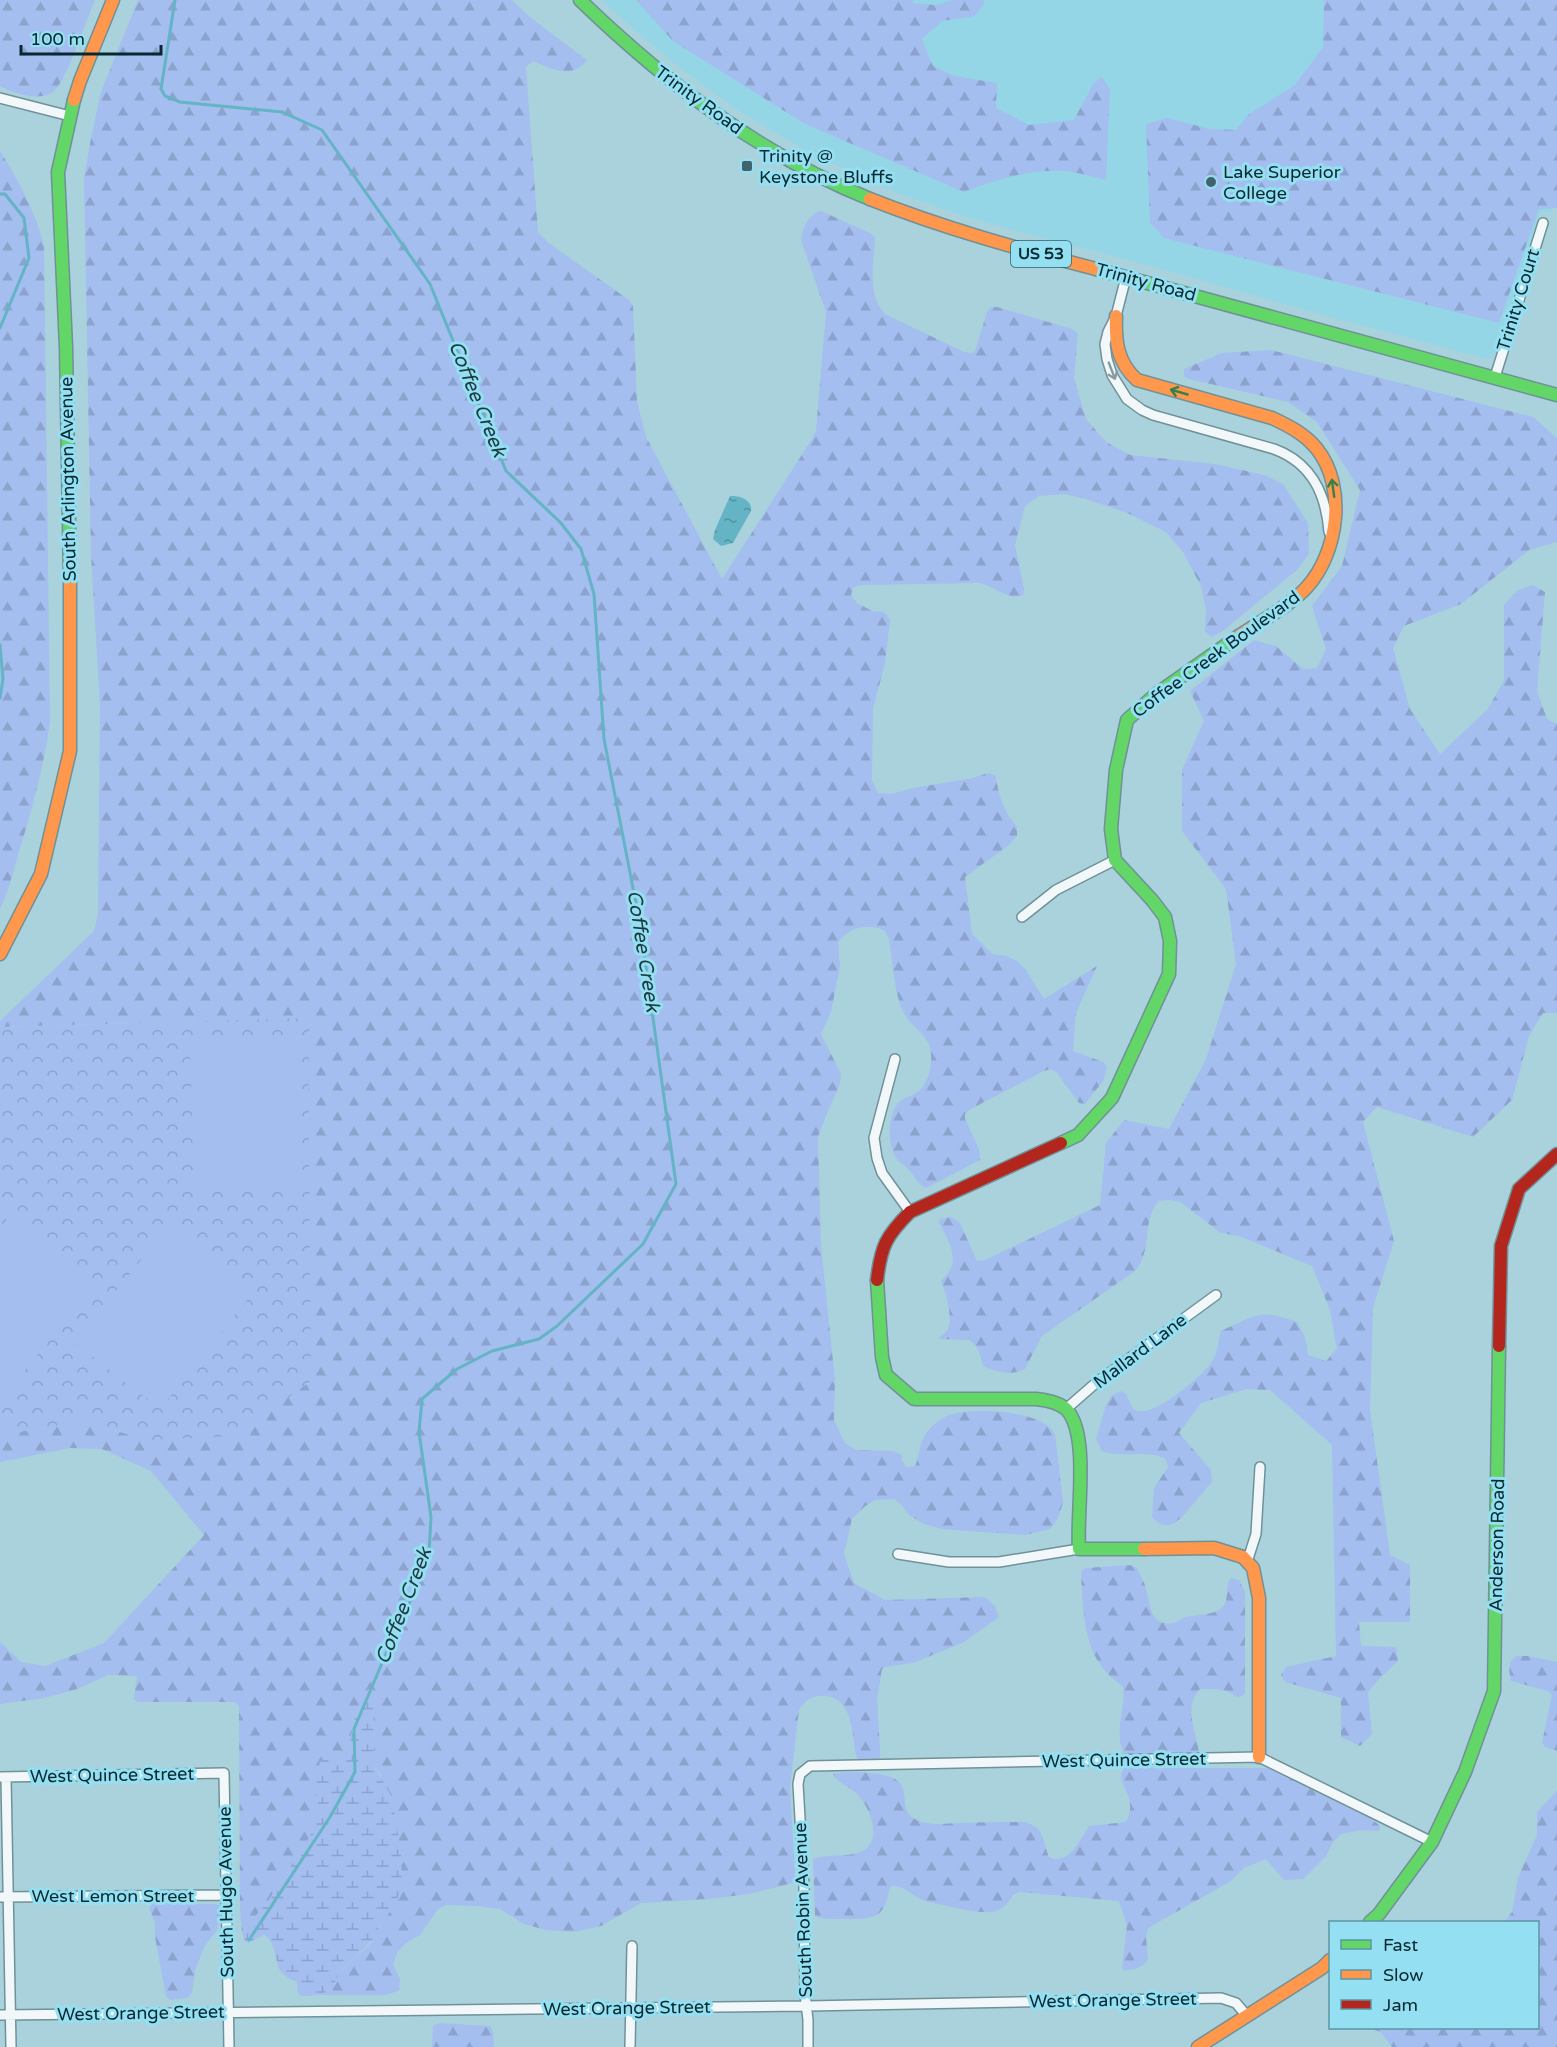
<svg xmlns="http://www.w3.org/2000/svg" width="1557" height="2047" viewBox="0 0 1557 2047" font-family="'Varela Round',sans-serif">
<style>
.built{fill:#95d6e6}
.forest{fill:url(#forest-firs)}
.wetland{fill:url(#wetland-marsh)}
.park{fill:url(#park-crowns)}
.garden{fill:#a3beef}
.water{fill:url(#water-ripples)}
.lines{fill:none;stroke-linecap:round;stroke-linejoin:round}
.stream{stroke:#64b4c6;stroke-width:3}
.street-casing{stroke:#709198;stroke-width:12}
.fast-casing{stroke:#709198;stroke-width:15}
.slow-casing{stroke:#709198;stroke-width:15}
.jam-casing{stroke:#709198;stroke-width:15}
.street{stroke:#f2f8fa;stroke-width:9}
.fast{stroke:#63d668;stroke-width:12}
.slow{stroke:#ff974d;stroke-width:12}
.jam{stroke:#b3261e;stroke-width:12}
.oneway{stroke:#899b9f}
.oneway2{stroke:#36804c}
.poi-dot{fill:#41646c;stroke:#94dff2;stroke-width:2}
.labels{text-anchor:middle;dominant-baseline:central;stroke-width:6;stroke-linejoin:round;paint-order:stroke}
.shield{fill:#94dff2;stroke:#32606a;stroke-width:1.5}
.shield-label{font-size:16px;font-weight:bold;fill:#082930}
.street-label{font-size:18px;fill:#082930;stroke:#94dff2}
.poi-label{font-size:18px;fill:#082930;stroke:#94dff2;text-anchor:start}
.water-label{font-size:20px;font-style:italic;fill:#1c3a41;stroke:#94dff2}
</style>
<defs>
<pattern id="forest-firs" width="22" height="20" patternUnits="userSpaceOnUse" patternTransform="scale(1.5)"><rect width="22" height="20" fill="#a3beef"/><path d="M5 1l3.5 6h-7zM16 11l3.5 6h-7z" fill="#8ba3cd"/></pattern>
<pattern id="wetland-marsh" width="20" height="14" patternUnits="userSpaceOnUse" patternTransform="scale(1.5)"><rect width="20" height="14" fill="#a3beef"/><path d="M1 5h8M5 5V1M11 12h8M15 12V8" fill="none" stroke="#8ba3cd"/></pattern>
<pattern id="park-crowns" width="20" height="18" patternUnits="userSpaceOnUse" patternTransform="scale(1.5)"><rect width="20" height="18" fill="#a3beef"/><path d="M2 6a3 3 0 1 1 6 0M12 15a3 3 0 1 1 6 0" fill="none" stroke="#8ba3cd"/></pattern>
<pattern id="water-ripples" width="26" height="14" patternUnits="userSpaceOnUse" patternTransform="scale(1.5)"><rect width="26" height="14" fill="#64b4c6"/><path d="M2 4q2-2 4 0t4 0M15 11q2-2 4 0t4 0" fill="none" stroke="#5092a1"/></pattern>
</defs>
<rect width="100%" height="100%" fill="#aad2dc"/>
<!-- built -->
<path class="built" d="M602,0H1549L1552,212H1540L1495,354L1490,359L1484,358L1323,315L1150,266L973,219L900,194L810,153L736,109L684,71L631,27Z"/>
<!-- forest -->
<path class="forest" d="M0,0H95C87,18 66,83 53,92C39,102 13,93 0,86Z
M138,0H512L531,18L587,60C572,80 551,69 533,61L526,67L538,232L550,244L629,300L633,306L637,401L646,437L722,579L812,439L816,430L826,312L801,240C803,228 808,214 821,211L870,233L875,237C874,263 866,294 885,314L964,352L972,353L975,351L987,312L991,307H997L1072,329L1078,334L1074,379L1086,419L1106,442L1130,455L1215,464L1264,475L1283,484L1308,523L1309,554L1297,570L1223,631L1211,637L1205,631L1206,610L1201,586L1183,552L1166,532L1125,512L1086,499L1064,494L1039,496L1025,506L1015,545L1024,589L1023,595C1009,602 993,585 979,583L861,585L853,588L851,595L857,603L874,612L881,611L886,614L890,620L885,663L873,709L872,780L878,793L891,794L913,788L973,778L988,773L996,776C998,795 1004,812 1017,827V836L1009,845L965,877L972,934L992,954L1007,956L1017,961L1025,969L1044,999L1097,966L1076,1013L1073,1051L1103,1062L1107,1067L1103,1081L1085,1104L1079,1103L1057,1073L1051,1069L1044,1071L969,1110L965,1114V1119L979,1149L980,1160L926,1188C916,1183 915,1176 907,1168C904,1165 900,1163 897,1159C887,1146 887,1115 899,1102C906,1096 917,1095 922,1088C929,1079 932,1065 931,1053C930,1038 916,1030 908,1019C894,1002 893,962 889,939L885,931C868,922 849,928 838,942L840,966L831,1012L821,1034L841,1074L839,1087L830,1106L818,1137L821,1246L835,1380L834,1420L845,1443L856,1450L893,1451L902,1455V1461L907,1467L915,1466C920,1455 919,1442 927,1432C931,1426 943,1417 949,1415C973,1407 1043,1410 1055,1434L1063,1503L1057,1520L1050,1529L1025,1535L942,1529L924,1524L909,1515L901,1504L894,1499L875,1500L864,1507L852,1519L844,1554L854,1583L885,1600L984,1597L995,1606L999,1617L964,1642L913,1663L885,1667L882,1669L877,1699L880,1750V1758L876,1761H860L857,1758C851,1736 855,1695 821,1696C810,1696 805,1701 799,1710L790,1787L795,1875L793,1883L749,1894L708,1899L641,1903L601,1926L574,1932L546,1930L524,1924L500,1909L478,1906L446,1905L438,1909L420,1935L406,1943L397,1953L393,1965L400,1979L399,1990C386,1997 376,1995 361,1995C348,1995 335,1995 322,1995L334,1984L340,1972L371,1943L384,1918L381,1775L374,1766L373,1689L357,1708L349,1746L316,1784L319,1816L308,1840L268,1901L242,1933L240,1909L239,1706L235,1702H138L134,1699L137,1676L108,1675L77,1689L44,1698L0,1704V1642L21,1662L45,1666L104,1643L204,1535L151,1471L102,1449L70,1448L0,1462V1435L84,1421L147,1440L308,1018L0,1027V1021L94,931L98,914L100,705L91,555L84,178L91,138L101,92Z
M636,0H913L914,3L936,5L952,0H983L985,3L975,16L942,21L922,39L933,66L954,76L997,83L996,108L1029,125L1074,120L1093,84L1102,77L1110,89L1106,180C1093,177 1078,172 1064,171C1029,169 996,180 964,192L805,124L673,41Z
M1324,0H1557V208L1539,209L1499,323L1164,238L1150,223L1146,124L1167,118L1210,129L1236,130L1248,115L1295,85L1323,47Z
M0,151C19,181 35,211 44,246L50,722C44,765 33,807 20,848C14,869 9,890 0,909Z
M1271,350L1533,417L1557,438V542L1529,550L1461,604L1404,626L1393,648L1410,709L1440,754L1487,710L1504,681V605L1518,590L1533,585L1545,592L1537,691L1547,719L1557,724V1013H1543L1529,1036L1512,1100L1473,1137L1377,1107L1363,1122L1394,1241L1373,1308L1370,1410L1390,1555L1410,1565V1622H1359L1361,1646L1396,1647L1398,1661L1382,1676L1368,1692L1372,1734L1360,1746L1341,1737V1698L1285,1682L1281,1675L1286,1667L1336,1656L1332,1445L1270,1390L1246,1389L1201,1403L1179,1433L1211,1470L1212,1482C1203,1491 1180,1524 1169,1525C1161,1526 1157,1522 1152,1517L1154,1488L1168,1467L1165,1458C1142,1449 1123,1459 1102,1451L1096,1439L1106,1405L1112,1395L1121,1391L1126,1394L1133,1409C1150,1422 1201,1377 1211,1363C1218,1354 1218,1341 1221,1331C1254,1316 1260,1308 1297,1322L1305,1337L1308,1355L1326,1361L1337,1349L1330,1310L1312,1266L1239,1236L1221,1233L1180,1202L1170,1200L1159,1201C1141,1220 1153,1252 1135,1271L1042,1336L1025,1369C1012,1376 995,1372 983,1366C981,1356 978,1345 969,1340L938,1339C941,1336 946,1333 948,1329C953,1317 946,1292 941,1281C963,1261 950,1245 939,1222L940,1219L951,1217L960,1223L977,1261L985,1260L1100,1205L1106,1143L1124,1120L1169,1129L1206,1059L1236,964L1226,889L1182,831V770L1204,721L1190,691L1254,640L1276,646L1303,669L1317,668L1326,649L1312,606L1342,566L1360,490L1317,422L1288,402L1189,379L1184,376V369L1222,353Z
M1130,1565L1137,1568C1139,1574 1143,1579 1145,1585C1150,1601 1149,1628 1174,1623C1178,1622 1182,1618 1186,1617C1198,1614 1212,1616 1222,1608C1230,1601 1224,1586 1231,1578L1239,1580L1245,1592V1692L1243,1696L1236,1697C1228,1688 1212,1689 1200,1689C1183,1706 1196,1732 1199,1752L1197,1754L1133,1755L1124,1753C1113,1732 1126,1709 1123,1687C1118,1682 1110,1677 1105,1671C1083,1645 1083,1607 1081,1574L1082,1570L1086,1568Z
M1517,1656H1528L1557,1662V1751L1545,1747L1542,1743L1552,1695L1548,1691L1511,1681C1509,1672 1507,1661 1517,1656Z
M1124,1768H1272L1312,1790L1370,1818L1379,1825L1380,1828L1378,1831L1361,1830L1341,1834L1333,1842L1326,1856L1303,1879L1284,1880L1266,1859L1244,1868L1231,1881L1148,1928L1146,1937L1148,1960C1141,1968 1132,1972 1122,1969L1127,1925L1119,1901L1020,1892L1013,1895C1009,1902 1004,1908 996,1911C984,1916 936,1904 923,1900C912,1896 900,1882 890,1887C884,1920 874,1919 843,1919C834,1919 824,1920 815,1916L813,1859C827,1853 847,1858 860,1852C884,1843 871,1809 858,1795C850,1786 842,1787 833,1774C847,1771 891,1771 900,1783C910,1797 897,1812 919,1821C932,1826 947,1823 960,1823C982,1822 1003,1822 1025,1822C1045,1828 1042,1839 1049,1857C1068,1866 1080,1841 1089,1826L1126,1822C1140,1797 1113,1782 1124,1768Z
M1557,1791V2047H1392L1381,2032L1368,2028H1538V1922H1504L1512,1912L1518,1878L1537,1835V1812Z
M153,1903L214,1904L219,1905L222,1911L217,1930L204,1947L195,1971L192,1993L187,1998L170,2000L166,1996L155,1937V1923L150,1910V1906Z
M439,2023L490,2026L493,2032L494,2047H432L433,2026Z"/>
<!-- wetland -->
<path class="wetland" d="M369,1689H373L374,1766L392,1797L401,1854L402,1887L394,1907L379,1926L376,1936L340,1972L334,1984L322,1995L301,1996L298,1992L297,1982C290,1979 281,1975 278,1966C275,1956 275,1941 264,1935L248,1943L245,1941L242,1933L268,1901L308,1840L319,1816L316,1784L320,1760L339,1756L349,1746L357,1708Z"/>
<!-- park -->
<path class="park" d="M308,1018L311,1381L236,1436L147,1440L84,1421L0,1435V1027Z"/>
<!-- garden -->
<path class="garden" d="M298,1035L303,1188L194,1191L190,1038Z
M9,1216L94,1283L0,1402V1228Z
M170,1223L255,1290L160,1409L75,1343Z"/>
<!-- water -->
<path class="water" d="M730,496C739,495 753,500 751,511L733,543L721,546L713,539L715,530Z"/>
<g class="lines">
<!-- stream -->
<path class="stream" d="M175,0L161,89L165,96L180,102L282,112L322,130L430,284L506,471L560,522L581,549L594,594L604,739L640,924L676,1184L643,1244L557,1326L539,1339L492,1351L457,1369L422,1399L419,1432L431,1517L429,1554L409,1604L388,1649L354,1729L355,1772L330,1817L249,1940
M0,194H5L24,218L29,258L0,328
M0,645L3,679L0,698"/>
<defs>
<path id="street" d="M0,98L70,116
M1126,277L1116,316L1108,332L1105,344L1107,359L1112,375L1127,399L1142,410L1153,415L1274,449C1312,463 1326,494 1329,532
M1495,377L1543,223
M1022,917L1056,890L1115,860
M895,1059L874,1138L877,1158L882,1173L910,1212
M1066,1409L1097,1382L1216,1295
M898,1554L949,1562H999L1079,1549
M1248,1559L1256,1534L1260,1467
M0,1777L224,1773L229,2047
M6,1777L11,2047
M0,1897L226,1895
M0,2015L807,2006L1221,1998L1236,2003L1247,2016
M630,2047L632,1946
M808,2047V2020L805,1994L804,1887L798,1784L800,1774L810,1766L1259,1757L1432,1842"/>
<path id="fast" d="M580,0C665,82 760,155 870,199
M1096,269L1557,395
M70,579L66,347L58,172L74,100
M1061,1143L1078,1135L1112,1098L1169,974L1170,941L1165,917L1152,900L1115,860L1111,829L1116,770L1127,720L1155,695L1239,636
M877,1280L882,1357L886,1375L914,1399H1036C1046,1400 1059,1402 1067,1410C1090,1436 1076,1514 1079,1549H1144
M1370,1922L1379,1914L1432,1842L1465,1772L1494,1691L1499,1346"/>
<path id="slow" d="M74,100L80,81L113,0
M870,199C943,228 1019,249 1096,269
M1116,316C1115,341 1117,362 1137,380L1272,418C1289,426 1305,434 1317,449C1347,487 1338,553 1307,587C1291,605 1259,622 1239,636
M0,954L41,874L70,751V579
M1144,1549L1214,1548L1243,1557L1253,1568L1259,1598V1757
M1198,2047L1322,1968L1330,1960"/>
<path id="jam" d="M877,1280C881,1246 886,1236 910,1212L1061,1143
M1499,1346L1501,1246L1519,1189L1557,1154"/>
</defs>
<!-- street casing -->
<use href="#street" class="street-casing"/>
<!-- fast casing -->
<use href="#fast" class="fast-casing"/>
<!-- slow casing -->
<use href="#slow" class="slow-casing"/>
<!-- jam casing -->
<use href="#jam" class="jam-casing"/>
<!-- street -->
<use href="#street" class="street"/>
<!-- fast -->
<use href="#fast" class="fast"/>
<!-- slow -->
<use href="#slow" class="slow"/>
<!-- jam -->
<use href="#jam" class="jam"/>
</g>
<!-- one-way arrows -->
<defs><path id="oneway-shaft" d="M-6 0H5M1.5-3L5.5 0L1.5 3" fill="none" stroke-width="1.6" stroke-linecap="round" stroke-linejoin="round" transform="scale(1.5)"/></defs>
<use class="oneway" href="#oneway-shaft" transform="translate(1112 371) rotate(69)"/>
<g class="oneway2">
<use href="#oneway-shaft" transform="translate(1179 392) rotate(-164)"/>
<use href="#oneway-shaft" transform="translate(1333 488) rotate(-98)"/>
</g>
<!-- markers -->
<g class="poi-dot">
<rect x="741" y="160" width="12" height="12" rx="3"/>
<circle cx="1211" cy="182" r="6"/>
</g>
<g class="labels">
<!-- shield labels -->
<rect class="shield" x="1011" y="241" width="60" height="26" rx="4.5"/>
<g class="shield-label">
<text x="1041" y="254">US 53</text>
</g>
<!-- street labels -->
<g class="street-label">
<text transform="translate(699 100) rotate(36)">Trinity Road</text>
<text transform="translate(1146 282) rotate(15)">Trinity Road</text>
<text transform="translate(1518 300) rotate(-73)">Trinity Court</text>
<text transform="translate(68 479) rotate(-91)">South Arlington Avenue</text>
<text transform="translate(1216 654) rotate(-36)">Coffee Creek Boulevard</text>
<text transform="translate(1140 1351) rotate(-37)">Mallard Lane</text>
<text transform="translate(1497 1545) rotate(-89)">Anderson Road</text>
<text transform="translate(1124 1760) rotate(-1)">West Quince Street</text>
<text transform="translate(112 1775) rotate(-1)">West Quince Street</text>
<text transform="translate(226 1892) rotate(-91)">South Hugo Avenue</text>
<text x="113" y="1896">West Lemon Street</text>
<text transform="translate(803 1910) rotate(-92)">South Robin Avenue</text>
<text transform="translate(1113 2000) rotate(-1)">West Orange Street</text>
<text transform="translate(627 2008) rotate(-1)">West Orange Street</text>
<text transform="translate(141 2013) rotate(-1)">West Orange Street</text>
</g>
<!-- poi labels -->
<g class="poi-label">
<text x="759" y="156">Trinity @<tspan x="759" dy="21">Keystone Bluffs</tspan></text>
<text x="1223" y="172">Lake Superior<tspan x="1223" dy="21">College</tspan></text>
</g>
<!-- water labels -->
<g class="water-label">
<text transform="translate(477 399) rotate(68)">Coffee Creek</text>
<text transform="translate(643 951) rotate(81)">Coffee Creek</text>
<text transform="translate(404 1606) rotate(-69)">Coffee Creek</text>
</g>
</g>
<!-- legend -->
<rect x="1329" y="1921" width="210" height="108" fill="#94dff2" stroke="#5c96a4" stroke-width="1.5"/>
<rect x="1341" y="1940" width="30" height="9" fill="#63d668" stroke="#5c96a4" stroke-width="1.5"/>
<text x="1383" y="1951" font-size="18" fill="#082930">Fast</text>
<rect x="1341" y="1970" width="30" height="9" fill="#ff974d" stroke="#5c96a4" stroke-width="1.5"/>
<text x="1383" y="1981" font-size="18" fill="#082930">Slow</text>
<rect x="1341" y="2000" width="30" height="9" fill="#b3261e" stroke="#5c96a4" stroke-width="1.5"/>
<text x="1383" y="2011" font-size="18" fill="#082930">Jam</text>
<!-- scale -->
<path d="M21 45v9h140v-9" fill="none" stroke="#082930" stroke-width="3"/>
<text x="30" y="45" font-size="18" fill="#082930" stroke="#94dff2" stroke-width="4.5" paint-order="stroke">100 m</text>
</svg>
